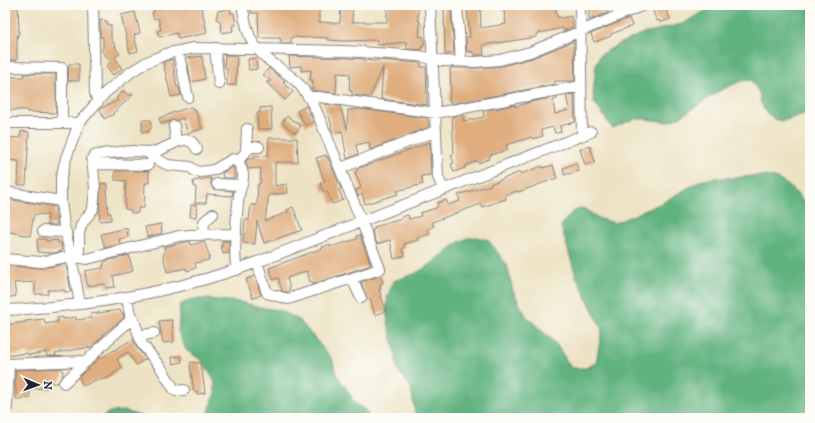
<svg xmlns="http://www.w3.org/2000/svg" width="815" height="423" viewBox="0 0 815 423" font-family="'IM FELL DW Pica',serif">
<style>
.forest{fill:#61b27f;stroke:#426a5d}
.building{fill:#dfad7e}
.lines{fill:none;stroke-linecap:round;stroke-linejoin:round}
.street-casing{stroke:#888280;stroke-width:12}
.street{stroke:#fff;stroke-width:10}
</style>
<rect width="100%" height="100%" fill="#fdfcf7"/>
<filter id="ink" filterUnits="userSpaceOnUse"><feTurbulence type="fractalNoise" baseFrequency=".025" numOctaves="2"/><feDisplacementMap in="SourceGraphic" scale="8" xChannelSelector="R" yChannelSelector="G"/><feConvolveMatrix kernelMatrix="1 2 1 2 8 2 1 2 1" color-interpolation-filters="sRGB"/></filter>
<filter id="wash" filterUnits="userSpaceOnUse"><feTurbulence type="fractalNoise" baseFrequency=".012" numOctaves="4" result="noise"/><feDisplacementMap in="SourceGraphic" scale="16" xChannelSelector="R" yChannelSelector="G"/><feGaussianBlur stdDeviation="0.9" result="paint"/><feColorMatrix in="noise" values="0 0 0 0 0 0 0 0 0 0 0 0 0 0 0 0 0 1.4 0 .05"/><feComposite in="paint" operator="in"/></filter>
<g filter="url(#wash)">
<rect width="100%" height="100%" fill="#ede3c4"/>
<!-- forest -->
<path class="forest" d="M716,5H810V112L783,121L774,119L765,111L760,101V95L752,80L741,81L719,91L683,115L668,122L645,119H635L612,128L594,102L593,94L596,65L600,55L621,43L644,33L682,24Z
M753,176C759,176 766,176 772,177C789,182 802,198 810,212V411L809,418H416L411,388L397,368L394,346L389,327L386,311L388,295L394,281L414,274L427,267L459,242L468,238L477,237L488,240L507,265L513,291L526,316L556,344L571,368H586L596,363L602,329L576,276L561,226L572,212L583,208L600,219L615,223L662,203L700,181L714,178H733Z
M192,299H208L240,302L259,307L282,311L299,320L332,359L337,375L349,393L355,403L365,410L370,418H207L215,393V381L201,360L186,350L178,331L180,305Z
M126,411L145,418H102L109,412Z"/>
<g id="blocks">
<!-- building -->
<path class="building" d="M8,5H18L19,34H18L17,39V60H8V26H6V15H8Z
M153,5H183V6L201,5L207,33L178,39L177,33L159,37L157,31L161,30L158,18L154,19L152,12H154Z
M251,5H319V22L334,23H340L341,5H353L352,22H387V5H418V21H420L419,36L424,37V46H422L421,50L407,49V42L377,45V40L344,41L328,40V38L308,37V38L291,37V43H281V40H280V38H259L258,13H251Z
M480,5L481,28L506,24L503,5H555L557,17H561L562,18L571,16L573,27L563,31V28L539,33L536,34V37L518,40L483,45L484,55H474L472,51L467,52L466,37H470L467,9H470V6Z
M589,5H607L608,13L589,20Z
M653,5H664L670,19L660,23L659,20L657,21L652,9L655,8Z
M444,6H451L454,53L445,54Z
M230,8L231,13H234L236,25L232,26L233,31L222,33L220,21L216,19L218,11Z
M135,12L140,33L134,35L138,51L130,53L121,15Z
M629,18L632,26L611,34V36L606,38L594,42L591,34Z
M100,20L107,21V25H111V39L116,46L115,47L120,54L115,57L122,69L113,75L106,66L111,62L101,50L103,48V37H100Z
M572,42H574L575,81H555V84L451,104V102H449L450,91H451L450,68H476L502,66L532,58Z
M225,55H237L236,85H227V68H225L224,64Z
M202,56L205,79L191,82L187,58Z
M289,56L346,58L364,59V60L376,61V60L421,63V67H426L427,105L381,99L383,67L370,97L352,95V91H349L350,74L337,73L336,93L312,90L313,80H310L311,70L301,71V66L290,67Z
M256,58L257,69L249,70L248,59Z
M172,59L177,87H179L181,95L171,97L163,62Z
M69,64H79V81H68Z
M269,68L285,81L283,83L293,92L285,100L266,82L271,81L263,75Z
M24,74H56V113L27,112V110H6L5,77H24Z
M124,91L129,96L132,94L133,95L113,113L114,114L104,119L100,109L118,100L116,98Z
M574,94L575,122L560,126L561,132L555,133L553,127L541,130L543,136L533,139L532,137L506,145L507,150L490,155L489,159L478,163L477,161L465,166V168L454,172L451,164L454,163L451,155L454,154L452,117L463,115V121L470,120L484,117L483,111L515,105V107L530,102L557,97V99L553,100L555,114L569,110L566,95Z
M324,104L340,106L347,129L348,110L361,109L427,118L429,127L370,150L369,142L356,145L358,154L347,159L342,131L333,133L331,127L332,126L326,106Z
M306,106L314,122L306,126L297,111Z
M192,107L193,110L195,109L202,129L188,133L183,118L177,120H173L161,124L159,118L171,114V113Z
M271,107L272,129H258L257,113H260V108Z
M287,116L301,126L295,133L282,123Z
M142,120H151V129L149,130V132H142Z
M21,131L29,132L26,185H18L19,161L5,160V137L20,138Z
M269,138H297L298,162H275V186L287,184L288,193L269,195L265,221L285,213L288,212L287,210L293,207L302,230L264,243L257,221L255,244L243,243L245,220H249L251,205H257L258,184H260L261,168L248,169L246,162L248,159H254V155L268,156Z
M430,142L431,175L421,176L423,184L397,191L398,194L365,204L362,194L358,196L356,190L361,188L355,172L357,171V169Z
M590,146L595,162L585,165L580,149Z
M326,155L327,158L328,157L341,189L339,190L343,200L332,204L327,191L323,192L320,183L325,182L316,158Z
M576,163L579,171L564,175L563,168Z
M553,165L557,178L518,192L517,191L505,195L506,199L482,207L481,204L432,222L434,226L428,229L430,234L417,238L418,240L404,244L405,248L402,249L405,256L394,259L390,240L377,244L372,230L375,229L374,227L402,219L401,217L408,215L409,219L421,216L420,213L436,208L438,206L437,203L446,200L448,205L460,201L458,195L491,185L490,184L520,172L521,174L542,166L543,168Z
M233,167L235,174H234L235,178H223L222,173Z
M115,171H149V183H145L144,208H138V213H131V210L125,209L126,181L115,180Z
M211,178V184L213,189L233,191L232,196L207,194L206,203H195L196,187H194L193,181Z
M101,183L108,184V190H106L108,213H111V220L100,221L99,212Z
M7,199L55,207V217H56L57,225H47L48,215L34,214L30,236L5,231V212Z
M191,205H197L196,217H190Z
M161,224L162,233L147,237L145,227Z
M127,228L128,237L119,239L120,244L105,248L101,234Z
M360,235L371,265L313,284L312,281L310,282L307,271L287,278L290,290L286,292L282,291L278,278L273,280L269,268L323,248L322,247L330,245V247L357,239L356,236Z
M37,239H46V241L58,240V243H61L62,251L54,253L38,252Z
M190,241L191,245L204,241L210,258H208L209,260L195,263L196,268L187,271L186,268L167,272L163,255L165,252L164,247Z
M222,241H229V253L223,254L221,245H223Z
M129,255L133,271L113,276L115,287L106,288L105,284L87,286L85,271L103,268L104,262Z
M66,264L71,292H65L64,290H48V294H35V282L14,283L16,296L5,298V266L41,268Z
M255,276L261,295L253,298L246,279Z
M381,276L383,283L380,284L381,289H379L386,311L375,315L370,298H367L361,282Z
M120,310L121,313H123L124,318L103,334V336L91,347L55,353L56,356H47L46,352L28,355V353L5,356V325L26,322V321L44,319L45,324L58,322L57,318L63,317V319L76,317V320L91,318V314Z
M172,320L174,342L163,343L159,321Z
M133,339L137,348L146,359L136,365L128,352L117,359L122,368L113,374V375L106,379L105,378L99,381L98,379L83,386L79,377L100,357L101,358Z
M181,356L182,362L173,364L172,357Z
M191,362L201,363L200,370H202L205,393L197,394V391H194L190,367Z
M62,368L63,375L58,383H47V388L29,389L30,398L16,399L15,370Z"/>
</g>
</g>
<g filter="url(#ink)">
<use href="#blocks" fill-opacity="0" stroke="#888280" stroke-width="1"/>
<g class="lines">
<defs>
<path id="street" d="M93,5L95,93L98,102
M242,5C245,18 246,32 253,43C264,60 281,68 295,80C304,88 310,99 316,110L361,220L380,269L288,299L267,293L257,262
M430,5L438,177L443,189
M457,5L461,61
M580,5L582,135
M215,48L219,84
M178,51L188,97
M5,67L62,68V123
M309,97H319L436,113L581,86
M5,123H79
M174,126L176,142
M247,150L252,147H259
M148,152L152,157L168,165L190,167L195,171L201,172L214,170L233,159C239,162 242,168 243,174C244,181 240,189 239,195C237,210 233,257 237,270
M237,162L246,152L247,129
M93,168L92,159C92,158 93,157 94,156C96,154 128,151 133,151C138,151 143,152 148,152C162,153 173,140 186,140C192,140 194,145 197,149
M341,168L436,131
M217,184L241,185
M5,192L61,201
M43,231L66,232
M203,234L204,222L213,214
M79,258V234L81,225L93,209L95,188L93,168L96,164L148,165
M5,259L41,262L71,256L87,259L179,236L190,235L236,234
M352,278L361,298
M127,298L131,320
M80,304L71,256L64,226L61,201V178L66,158L79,123L106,92L131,72L147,62L169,53L194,48L346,51L419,56L443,61L476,62L500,60L530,52L644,5
M5,310C20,310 35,308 51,307C121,301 189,287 255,263L591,132
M139,336L154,333
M5,364L87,361
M64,383L110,338L133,318L142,344L161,368L174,389L176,391L184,390
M5,408L7,407L9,364"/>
</defs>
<!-- street casing -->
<use href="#street" class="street-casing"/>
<!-- street -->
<use href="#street" class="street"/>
</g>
</g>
<!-- margin -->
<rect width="815" height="423" fill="none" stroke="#fdfcf7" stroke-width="20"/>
<!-- north arrow -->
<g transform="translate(38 385) rotate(92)" stroke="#fdfcf7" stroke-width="3" paint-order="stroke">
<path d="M0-3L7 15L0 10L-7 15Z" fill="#22223b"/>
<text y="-6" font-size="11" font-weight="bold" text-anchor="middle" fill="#22223b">N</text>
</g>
</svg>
